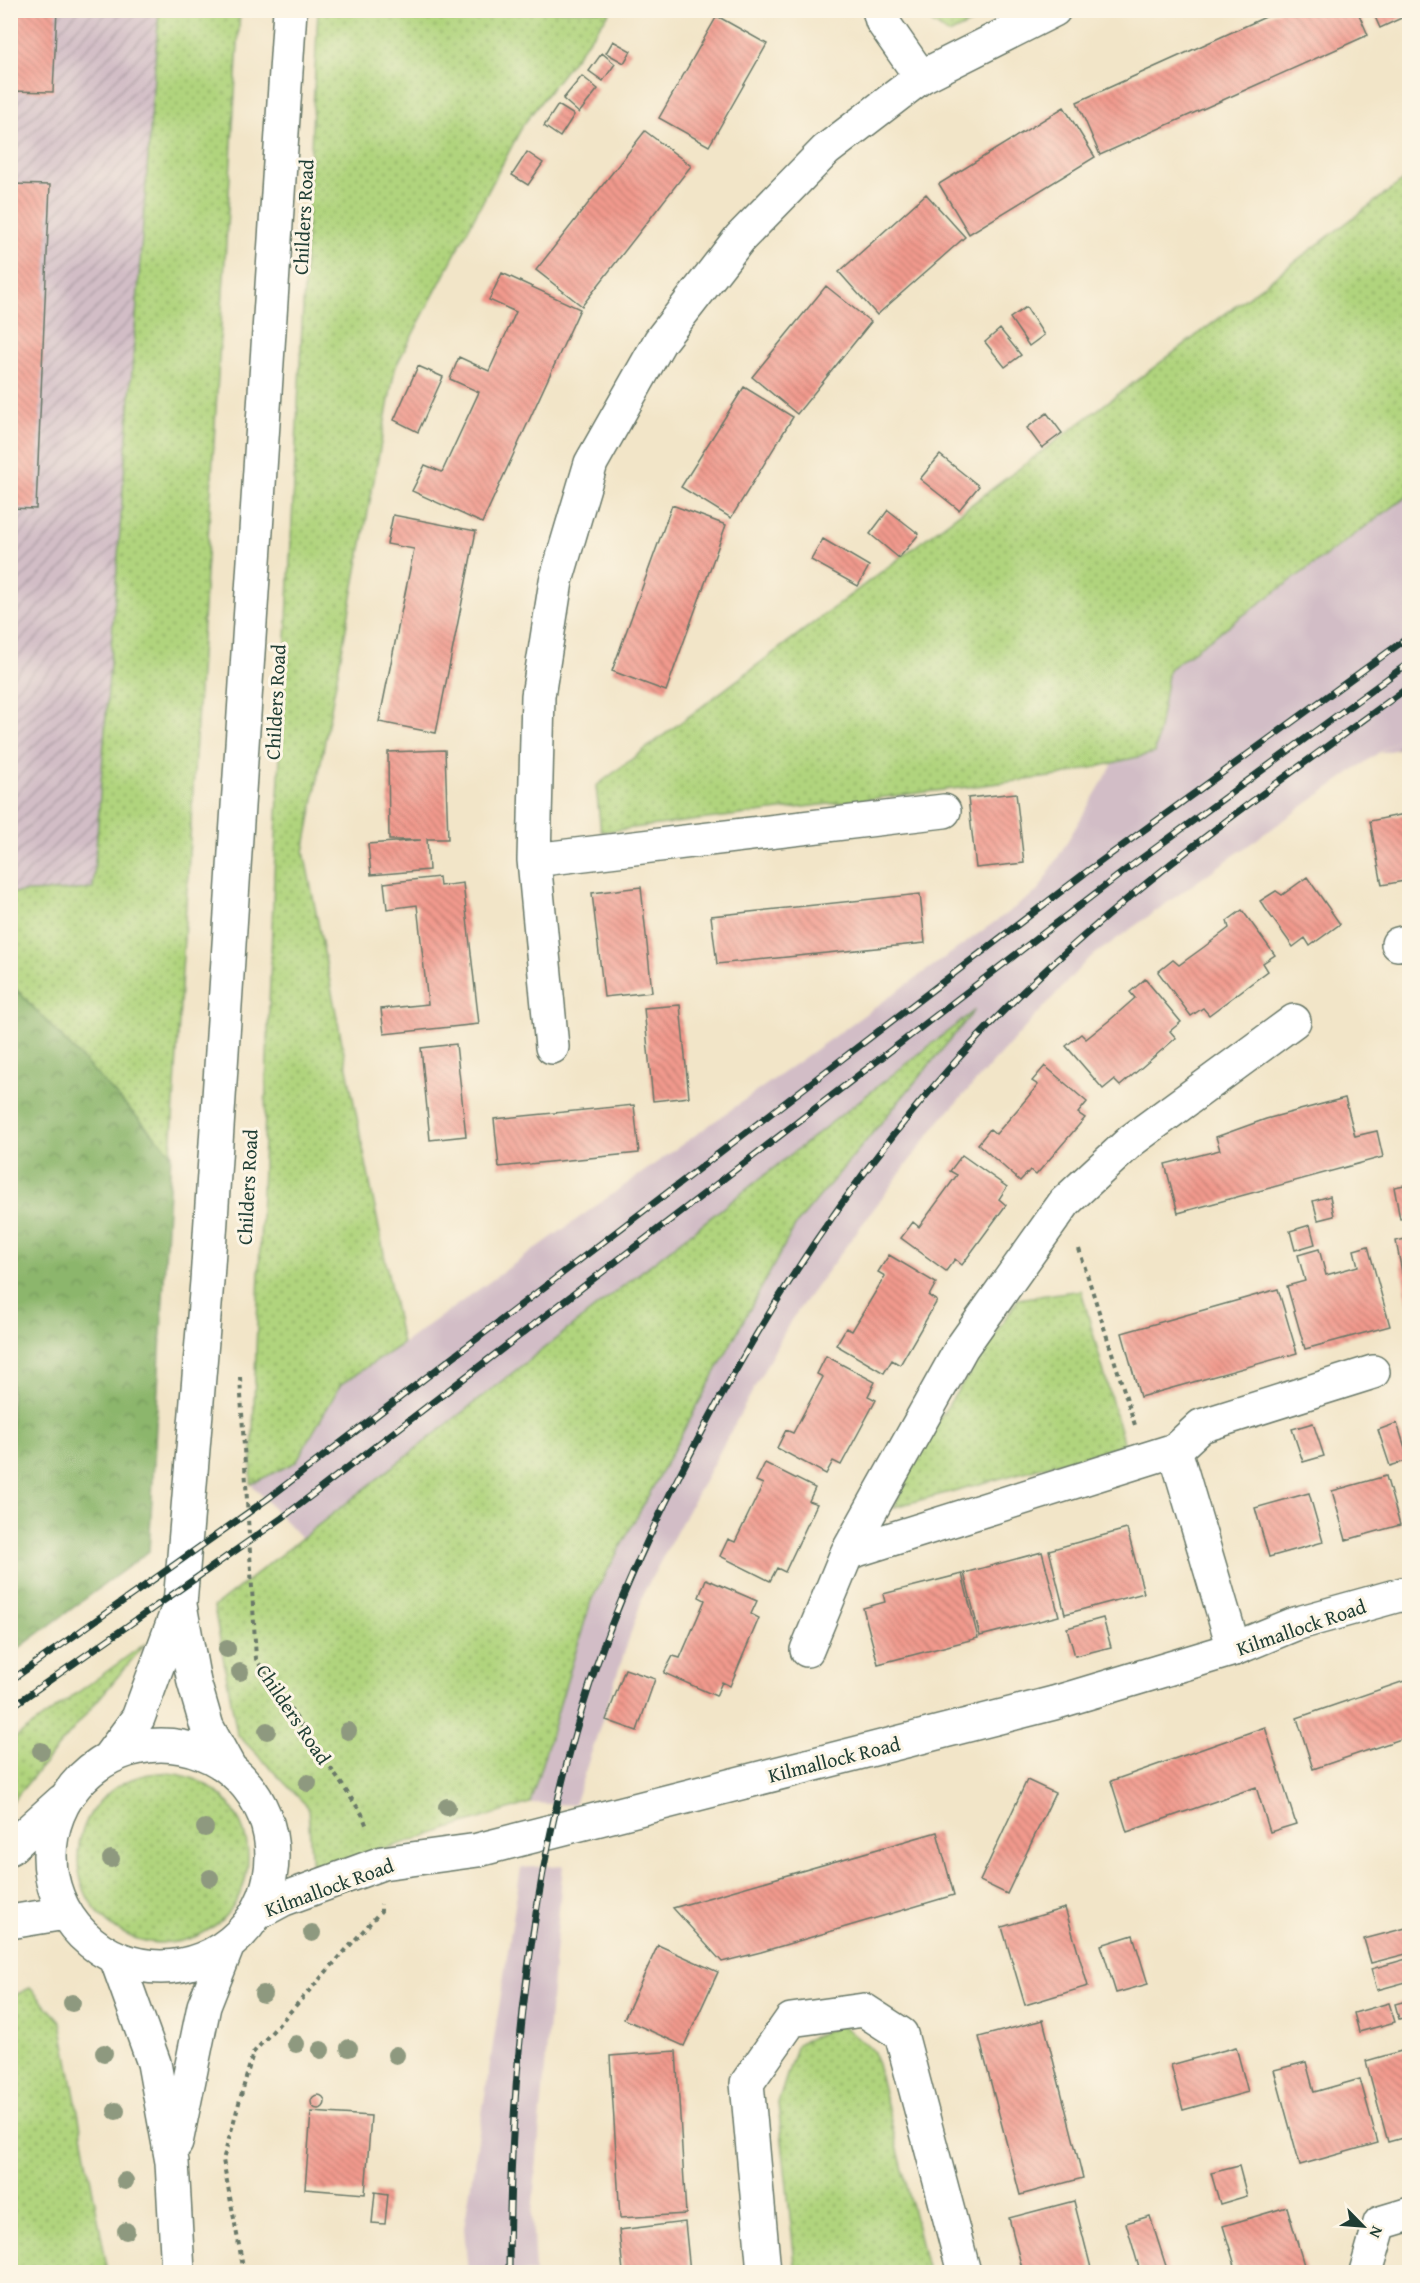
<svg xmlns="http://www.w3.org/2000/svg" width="1420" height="2283" viewBox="0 0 1420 2283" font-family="'Gentium Book Plus',serif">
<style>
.industrial{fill:url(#industrial-furrows)}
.railway{fill:#d2bdc6}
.grass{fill:url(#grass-dots);stroke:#688858;stroke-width:1.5}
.forest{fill:url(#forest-crowns);stroke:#567a50;stroke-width:1.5}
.building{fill:url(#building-back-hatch)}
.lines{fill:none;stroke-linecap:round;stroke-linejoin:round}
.minor-casing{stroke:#697868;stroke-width:36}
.tertiary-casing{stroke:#697868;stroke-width:36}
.secondary-casing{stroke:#697868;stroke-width:36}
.path{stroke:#697868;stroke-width:4;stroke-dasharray:4.5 4.5;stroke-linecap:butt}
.minor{stroke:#fff;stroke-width:33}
.tertiary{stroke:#fff;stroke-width:33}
.secondary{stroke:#fff;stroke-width:33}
.rail-casing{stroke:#1f3d34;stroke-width:7}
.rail{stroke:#fcf5e5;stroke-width:4.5;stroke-dasharray:14;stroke-linecap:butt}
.tree{fill:#8e997f}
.labels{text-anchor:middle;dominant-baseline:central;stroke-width:6;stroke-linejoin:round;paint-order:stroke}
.street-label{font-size:20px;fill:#1f3d34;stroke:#fcf5e5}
</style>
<defs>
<pattern id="industrial-furrows" width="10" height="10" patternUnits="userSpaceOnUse" patternTransform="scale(1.5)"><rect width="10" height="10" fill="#d2bdc6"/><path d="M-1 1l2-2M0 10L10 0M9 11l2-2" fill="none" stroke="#aa9ba2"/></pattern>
<pattern id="grass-dots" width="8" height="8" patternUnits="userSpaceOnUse" patternTransform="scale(1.5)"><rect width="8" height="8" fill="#b0d47d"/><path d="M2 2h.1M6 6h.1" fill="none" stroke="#8fad67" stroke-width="1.8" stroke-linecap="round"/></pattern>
<pattern id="forest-crowns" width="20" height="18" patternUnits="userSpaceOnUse" patternTransform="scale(1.5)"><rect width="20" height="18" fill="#8cb66c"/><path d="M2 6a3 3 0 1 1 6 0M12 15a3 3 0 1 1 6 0" fill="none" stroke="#72955a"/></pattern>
<pattern id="building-back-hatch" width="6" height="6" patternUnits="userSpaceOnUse" patternTransform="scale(1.5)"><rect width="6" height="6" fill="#f29a8d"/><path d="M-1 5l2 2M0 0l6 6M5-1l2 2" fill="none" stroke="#c37f74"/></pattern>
</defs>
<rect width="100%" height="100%" fill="#fcf5e5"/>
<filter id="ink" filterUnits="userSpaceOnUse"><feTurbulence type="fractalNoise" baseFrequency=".0167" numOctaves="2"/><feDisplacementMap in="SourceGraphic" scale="12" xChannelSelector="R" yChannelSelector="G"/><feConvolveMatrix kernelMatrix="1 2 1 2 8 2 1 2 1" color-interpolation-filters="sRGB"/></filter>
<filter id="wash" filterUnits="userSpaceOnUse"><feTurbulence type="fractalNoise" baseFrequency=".008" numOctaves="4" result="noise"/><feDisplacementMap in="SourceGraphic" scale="24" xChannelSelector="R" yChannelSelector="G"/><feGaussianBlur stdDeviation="1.35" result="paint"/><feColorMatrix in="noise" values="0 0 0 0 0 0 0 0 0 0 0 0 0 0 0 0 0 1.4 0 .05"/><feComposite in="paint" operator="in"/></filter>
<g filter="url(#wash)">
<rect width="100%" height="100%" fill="#f2e5c8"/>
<!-- industrial -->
<path class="industrial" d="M10,11H159L93,889L11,893Z
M1409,731V747L1379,753Z"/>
<!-- railway -->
<path class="railway" d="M1409,495V731L1087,960L937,1124L791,1320L645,1590L574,1805L530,1803L591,1601L795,1226L972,1013L302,1539L251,1484L296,1462L341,1384L402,1344L1038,891L1169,669Z
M563,1865L532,2214L535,2272H468L464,2228L521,1868Z"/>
<!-- grass -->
<path class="grass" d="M159,11H240L171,1153L11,984L10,893L93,889Z
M318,11H611L523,125L395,368L304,852L402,1344L341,1384L296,1462L251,1484L274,875Z
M915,11H996L949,34Z
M1409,176V495L1169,669L1155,753L1058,776L601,832L596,786Z
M975,1010L795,1226L591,1601L530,1803L312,1872L308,1807L237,1734L214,1607Z
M1081,1290L1124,1445L894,1507L922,1445L1018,1299Z
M146,1643L11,1803V1741Z
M78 1858a85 85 0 1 1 170 0a85 85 0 1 1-170 0Z
M30,1988L61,2022L108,2272H11V1997Z
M841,2024L874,2052L928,2272H796L778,2103L797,2044Z"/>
<!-- forest -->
<path class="forest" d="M11,984L171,1153L149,1551L11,1654Z"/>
<g id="blocks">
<!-- building -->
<path class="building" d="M10,10H57L53,92L10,91Z
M1281,10H1357L1368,35L1100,155L1077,102Z
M1372,10H1410V14L1380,28Z
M717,16L767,44L709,146L659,118Z
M613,41L631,51L624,63L606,53Z
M602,53L615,64L603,81L589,71Z
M582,76L598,89L579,113L563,99Z
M558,105L574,115L560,137L544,126Z
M1064,107L1095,157L969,234L939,184Z
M645,131L691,166L582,306L536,270Z
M527,152L543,163L528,185L512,175Z
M10,184L50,185L36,509L10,508Z
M926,194L965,237L877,315L839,272Z
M502,273L580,309L482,523L412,491L425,465L442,472L479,392L450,379L459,357L489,371L516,312L489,300Z
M826,286L871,322L797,414L752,377Z
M1026,307L1044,335L1029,346L1010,318Z
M1000,329L1021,355L1005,367L985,342Z
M418,366L443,377L418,432L394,420Z
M744,387L793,417L731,518L681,487Z
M1047,413L1062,433L1042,448L1027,428Z
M940,455L979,486L959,510L920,479Z
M672,505L726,525L666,691L612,671Z
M888,510L919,534L899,558L870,534Z
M393,515L476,531L436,733L379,722L414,549L387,544Z
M823,539L869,566L858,586L811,560Z
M445,750L448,839H427L429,870L371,875L368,844L421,840H389L388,752Z
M1016,793L1024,863L976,868L968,798Z
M1410,813V880L1382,885L1370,821Z
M439,877L440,886L463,883L479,1024L384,1034L381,1009L428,1004L417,905L387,909L384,883Z
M1307,877L1340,924L1310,946L1305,938L1293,947L1260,901L1276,891L1282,895Z
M641,887L652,992L604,997L592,893Z
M920,894L925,943L717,964L711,916Z
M1242,910L1275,955L1263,963L1268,971L1209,1015L1203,1008L1191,1016L1158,972L1173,960L1179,965L1204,947L1229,928L1227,921Z
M1145,979L1181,1022L1170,1031L1176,1038L1120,1086L1114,1080L1103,1089L1066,1046L1081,1034L1086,1039L1111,1019L1135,998L1130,992Z
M680,1005L689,1097L653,1101L644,1008Z
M456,1044L466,1136L430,1140L421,1048Z
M1045,1066L1087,1102L1078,1113L1085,1118L1036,1175L1030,1170L1020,1181L978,1144L990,1129L996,1134L1017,1110L1038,1085L1032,1081Z
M1345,1098L1355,1136L1377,1131L1383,1157L1178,1213L1165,1164L1220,1150L1216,1137L1266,1119Z
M634,1105L639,1153L499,1167L494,1119Z
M962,1155L1007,1187L999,1199L1006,1205L962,1265L955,1259L946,1271L901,1238L913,1222L919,1227L957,1175L950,1171Z
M1410,1184V1218L1400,1219L1394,1187Z
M1330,1196L1334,1216L1318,1220L1313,1201Z
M1310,1225L1315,1244L1295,1250L1290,1231Z
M1410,1238V1303H1408L1396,1241Z
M1368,1246L1390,1326L1305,1349L1287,1286L1305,1281L1298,1255L1319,1249L1326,1275L1358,1266L1354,1250Z
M889,1255L936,1283L929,1296L937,1301L900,1365L892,1360L884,1373L836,1345L846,1328L852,1331L885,1276L878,1272Z
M1278,1289L1297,1353L1140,1397L1122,1333Z
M826,1356L875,1382L868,1396L876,1400L841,1465L833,1461L826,1474L777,1448L786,1430L793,1433L823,1377L817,1374Z
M1313,1423L1324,1456L1303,1462L1292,1429Z
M1397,1423L1409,1460L1390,1466L1378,1430Z
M765,1463L815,1488L809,1501L817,1504L785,1572L777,1568L770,1581L720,1556L728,1539L735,1542L763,1484L756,1481Z
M1386,1476L1400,1525L1346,1540L1332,1491Z
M1309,1493L1323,1542L1269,1557L1255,1508Z
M1127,1529L1144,1593L1065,1614L1049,1550Z
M1042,1552L1059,1616L980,1636L964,1573Z
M962,1574L978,1638L878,1664L863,1608L885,1602L883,1594Z
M706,1579L757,1601L751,1614L759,1618L730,1686L722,1682L716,1696L664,1673L673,1656L680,1658L705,1600L699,1597Z
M1103,1618L1111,1647L1075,1656L1067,1628Z
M625,1669L655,1679L637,1731L606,1720Z
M1410,1679V1736L1313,1769L1297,1718Z
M1265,1727L1296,1824L1270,1832L1256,1787L1127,1832L1111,1781Z
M1027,1780L1055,1793L1007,1894L980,1881Z
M937,1832L954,1895L761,1952L722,1962L673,1908Z
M1065,1908L1088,1986L1025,2005L1002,1927Z
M1406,1928L1410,1953L1371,1963L1364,1939Z
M1133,1935L1148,1984L1116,1993L1101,1945Z
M658,1945L718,1972L684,2046L624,2019Z
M1410,1958V1981L1377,1990L1371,1969Z
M1410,2000V2016L1399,2019L1395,2004Z
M1389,2003L1395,2022L1359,2032L1354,2013Z
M1043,2020L1083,2178L1020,2195L979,2037Z
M1236,2047L1248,2092L1183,2110L1171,2065Z
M1405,2050L1410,2065V2136L1388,2142L1366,2061Z
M676,2051L686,2214L620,2218L610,2056Z
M1306,2062L1314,2092L1360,2079L1378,2143L1300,2165L1274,2070Z
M311 2102a7 7 0 1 1 14 0a7 7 0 1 1-14 0Z
M311,2112L371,2116L365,2194L305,2189Z
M1239,2166L1247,2196L1220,2204L1211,2173Z
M375,2192L388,2194L385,2224L372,2223Z
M1074,2201L1092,2272H1023L1009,2218Z
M1287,2207L1306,2272H1237L1223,2226Z
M1150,2216L1164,2260L1168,2272H1141L1139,2268L1126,2223Z
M685,2222L690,2272H623L619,2230Z"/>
</g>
</g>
<g filter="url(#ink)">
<use href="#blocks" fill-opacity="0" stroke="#697868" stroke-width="1.5"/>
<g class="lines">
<defs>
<path id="minor" d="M879,10L882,21L921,77
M944,811L534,860L538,696L556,581L591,463L660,341L740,238L826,150L921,77L1054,10
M534,860L552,1047
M1398,944L1410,941
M1175,1450L1234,1649
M847,1553L962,1347L1065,1202L1132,1140L1294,1021
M807,1650L847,1553L1175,1450L1201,1426L1373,1372
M764,2272L747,2083L791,2020L864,2010L901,2034L964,2272
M1366,2272L1380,2223L1410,2214"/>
<path id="tertiary" d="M256,1914L284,1899L382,1863L478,1850L1054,1703L1234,1649L1295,1624L1410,1592"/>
<path id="secondary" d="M180,1605L194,1682L207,1727L230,1769
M50 1856a111 111 0 1 1 222 0a111 111 0 1 1-222 0Z
M109,1757L138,1718L180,1604L207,1281L290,10
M10,1848L62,1801
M10,1922L65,1913
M116,1958L154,2063L172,2162L178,2272
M176,2143L204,2006L228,1945"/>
</defs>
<!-- minor casing -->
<use href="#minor" class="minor-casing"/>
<!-- tertiary casing -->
<use href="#tertiary" class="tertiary-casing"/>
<!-- secondary casing -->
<use href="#secondary" class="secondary-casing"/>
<!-- path -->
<path class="path" d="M1079,1249L1135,1425
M240,1377L256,1659L362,1814L367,1827
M244,2272L223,2160L253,2053L381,1911V1904"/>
<!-- minor -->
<use href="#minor" class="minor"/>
<!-- tertiary -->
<use href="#tertiary" class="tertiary"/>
<!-- secondary -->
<use href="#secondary" class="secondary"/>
<defs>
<path id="rail" d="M10,1681L266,1500L1089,870L1410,636
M10,1708L282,1518L1127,869L1410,662
M509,2272C510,2080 530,1868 590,1684C619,1596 659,1512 703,1430C789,1267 898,1110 1032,983C1148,873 1281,780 1410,686"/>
</defs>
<!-- rail casing -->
<use href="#rail" class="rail-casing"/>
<!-- rail -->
<use href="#rail" class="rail"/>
</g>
<!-- trees -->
<g class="tree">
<circle cx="227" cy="1649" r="9"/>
<circle cx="240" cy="1672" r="9"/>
<circle cx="267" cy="1731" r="9"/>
<circle cx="348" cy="1731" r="9"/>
<circle cx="41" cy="1751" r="9"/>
<circle cx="308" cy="1783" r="9"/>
<circle cx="447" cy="1807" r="9"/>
<circle cx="205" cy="1828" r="9"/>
<circle cx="111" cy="1859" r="9"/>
<circle cx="210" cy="1878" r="9"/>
<circle cx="312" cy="1933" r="9"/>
<circle cx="263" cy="1994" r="9"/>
<circle cx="72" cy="2003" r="9"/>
<circle cx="296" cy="2044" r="9"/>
<circle cx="349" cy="2048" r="9"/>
<circle cx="321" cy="2050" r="9"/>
<circle cx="104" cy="2053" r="9"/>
<circle cx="396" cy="2055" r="9"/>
<circle cx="116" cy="2111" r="9"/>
<circle cx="125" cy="2181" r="9"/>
<circle cx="126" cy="2231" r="9"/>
</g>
</g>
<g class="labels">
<!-- street labels -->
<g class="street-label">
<text transform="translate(303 217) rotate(-87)">Childers Road</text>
<text transform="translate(275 702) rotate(-87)">Childers Road</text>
<text transform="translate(247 1187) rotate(-87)">Childers Road</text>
<text transform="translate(1301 1627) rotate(-19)">Kilmallock Road</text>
<text transform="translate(294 1714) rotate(56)">Childers Road</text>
<text transform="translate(834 1759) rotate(-14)">Kilmallock Road</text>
<text transform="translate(329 1887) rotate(-20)">Kilmallock Road</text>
</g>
</g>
<!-- margin -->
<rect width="1420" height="2283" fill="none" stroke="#fcf5e5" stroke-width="36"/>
<!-- north arrow -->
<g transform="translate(1363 2226) rotate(115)" stroke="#fcf5e5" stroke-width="4.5" paint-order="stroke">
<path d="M0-4.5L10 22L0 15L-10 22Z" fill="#1f3d34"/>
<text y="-9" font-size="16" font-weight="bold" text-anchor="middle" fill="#1f3d34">N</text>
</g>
</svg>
